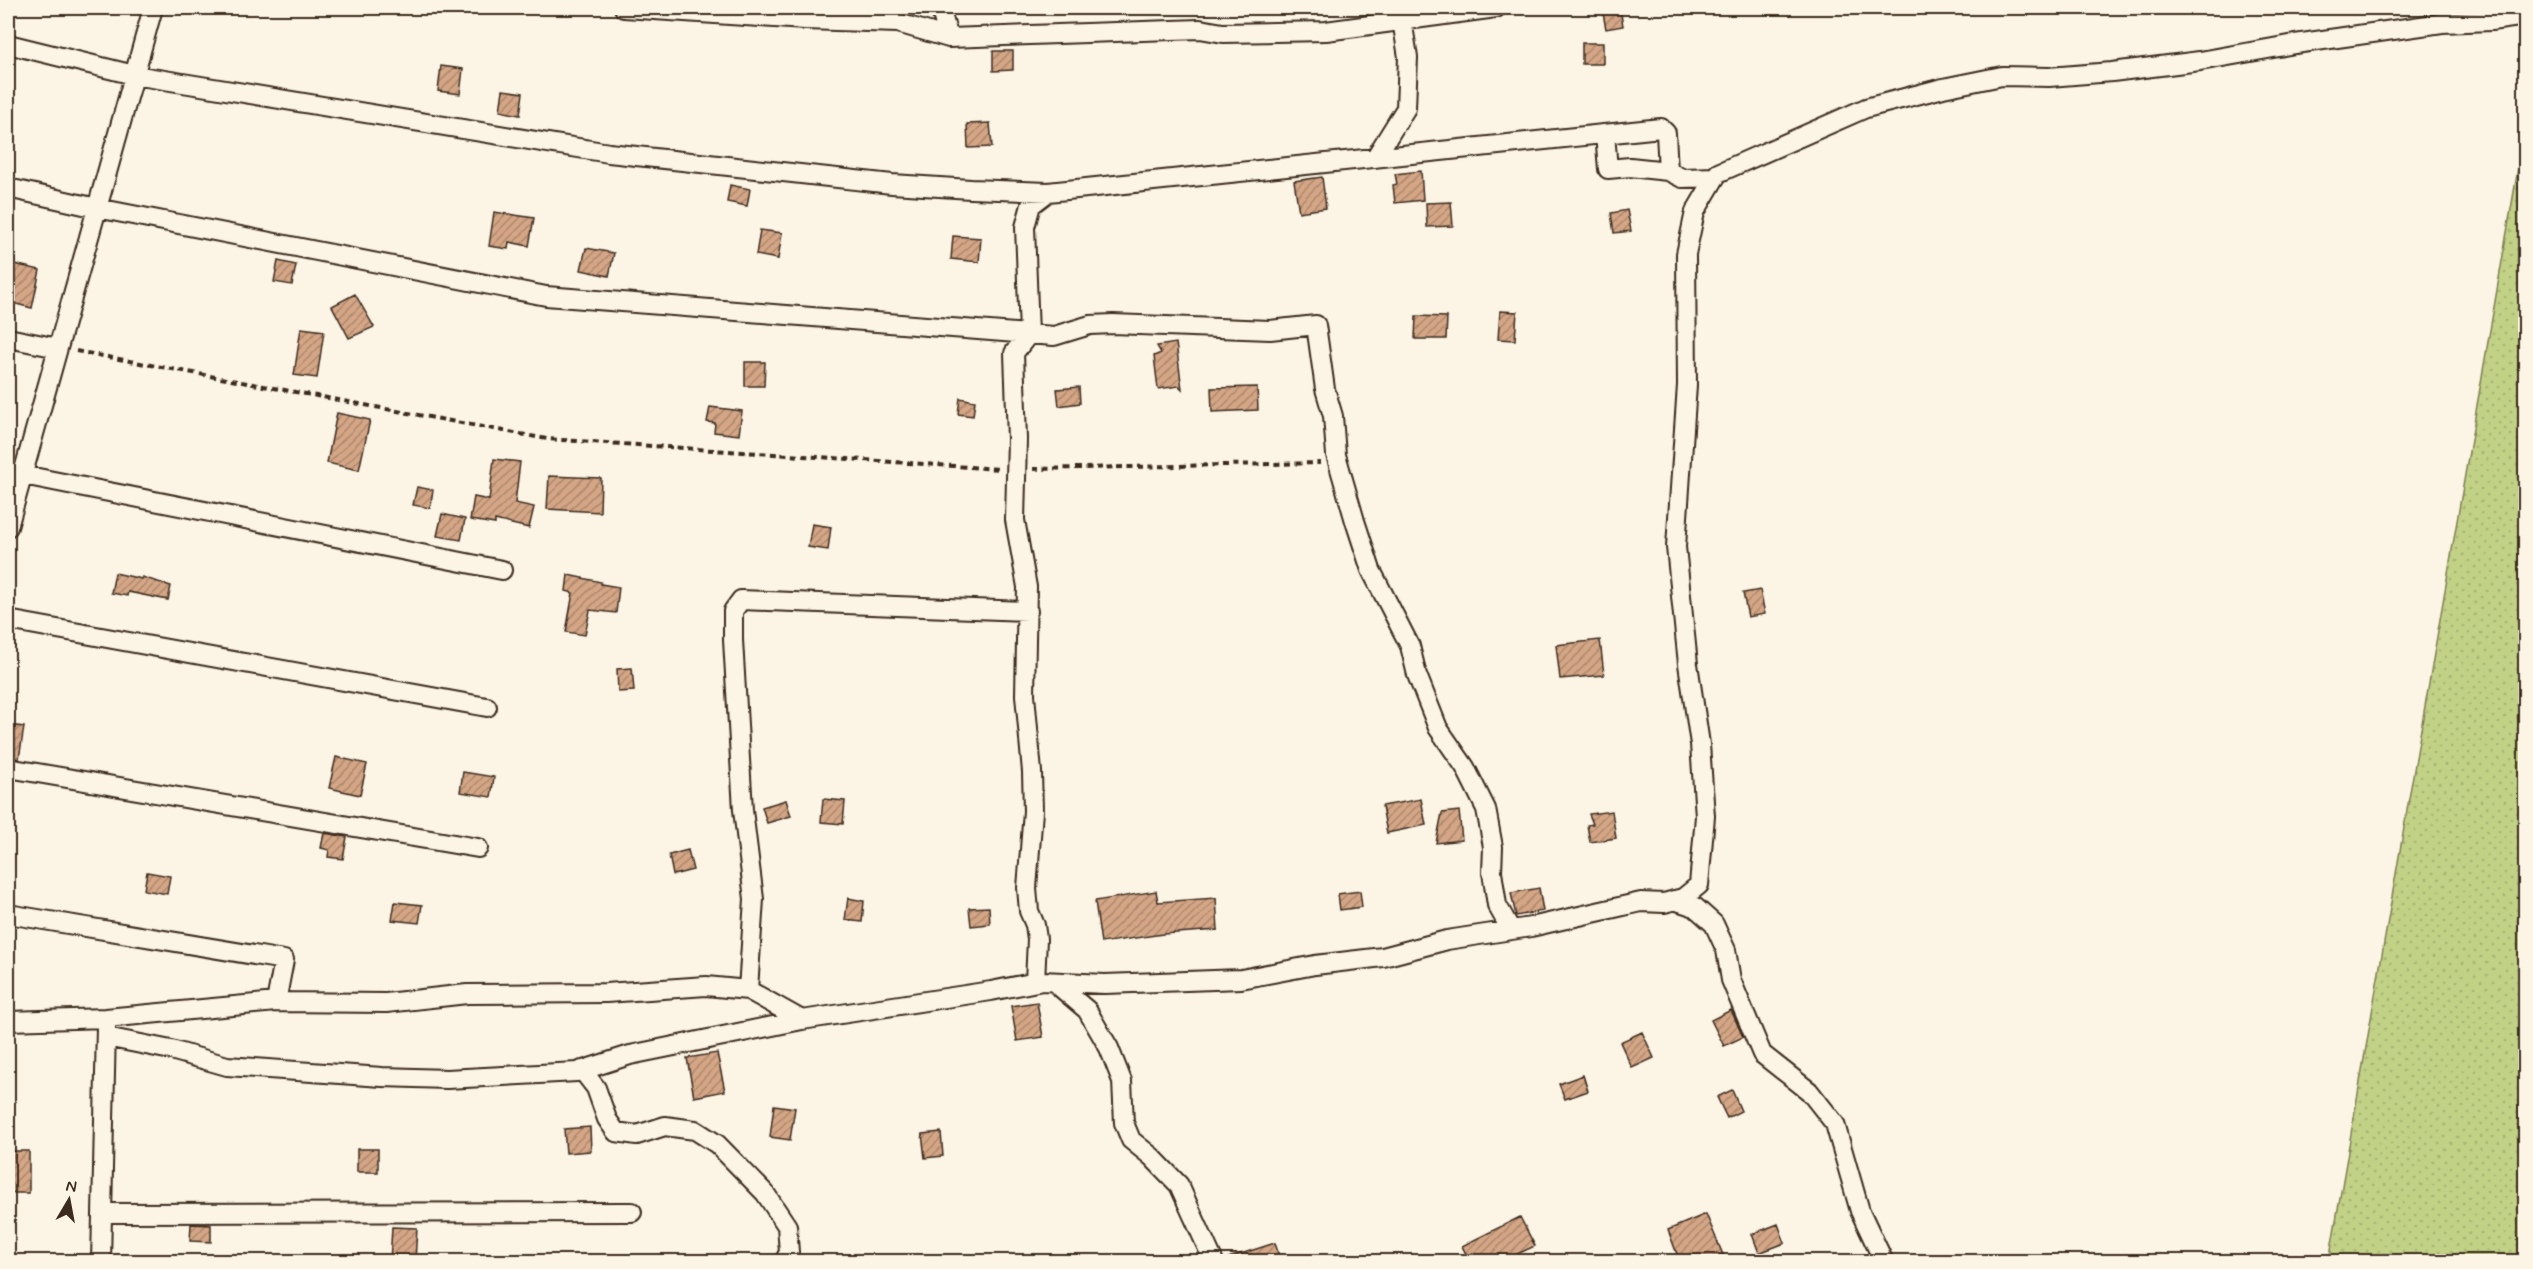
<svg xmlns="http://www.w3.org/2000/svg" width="2533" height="1269" viewBox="0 0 2533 1269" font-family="Mynerve,sans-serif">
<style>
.grass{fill:url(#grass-dots);stroke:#7e7e52;stroke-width:1.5}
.building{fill:url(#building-hatch);stroke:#3b2a1e;stroke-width:1.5}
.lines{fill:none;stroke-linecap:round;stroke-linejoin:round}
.street-casing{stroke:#3b2a1e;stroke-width:22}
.path{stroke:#3b2a1e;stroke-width:4;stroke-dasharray:6 4.5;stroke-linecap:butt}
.street{stroke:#fcf5e5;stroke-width:18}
</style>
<defs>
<pattern id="grass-dots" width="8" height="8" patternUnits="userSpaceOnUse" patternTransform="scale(1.5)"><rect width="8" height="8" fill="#c1d185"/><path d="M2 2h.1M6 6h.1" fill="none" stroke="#a7b472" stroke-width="1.8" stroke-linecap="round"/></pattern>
<pattern id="building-hatch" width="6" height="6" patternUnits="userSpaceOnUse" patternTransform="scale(1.5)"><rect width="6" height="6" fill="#d4a686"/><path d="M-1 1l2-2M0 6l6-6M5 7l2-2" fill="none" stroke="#ad876d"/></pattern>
</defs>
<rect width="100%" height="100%" fill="#fcf5e5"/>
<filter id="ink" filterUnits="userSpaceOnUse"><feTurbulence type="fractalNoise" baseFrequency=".0167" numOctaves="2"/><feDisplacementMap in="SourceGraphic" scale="12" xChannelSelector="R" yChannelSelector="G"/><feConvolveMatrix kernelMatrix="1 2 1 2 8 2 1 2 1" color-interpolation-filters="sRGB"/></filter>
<g filter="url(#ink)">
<!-- grass -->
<path class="grass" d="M2525,128V1261H2329Z"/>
<!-- building -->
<path class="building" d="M1602,8H1620L1623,26L1606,29Z
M1582,43H1603V64H1582Z
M993,51H1013V70L993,71Z
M441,66L463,69L460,94L438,91Z
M503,90L523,93L520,115L500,111Z
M990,123L992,147L968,148L967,124Z
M1421,171L1423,200L1395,203L1393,185L1397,184L1395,174Z
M1322,177L1326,208L1299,212L1294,181Z
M730,185L750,189L747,206L727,202Z
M1451,202L1453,226L1427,227L1426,203Z
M1627,210L1631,231L1614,233L1611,213Z
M494,212L534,218L529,246L509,242L508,249L489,246Z
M760,230L782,233L778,259L756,255Z
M953,236L981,238L979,262L951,259Z
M586,248L614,253L609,276L581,270Z
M278,261L296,265L292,285L274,282Z
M10,263L40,270L32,308L8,302V275Z
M355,294L374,327L349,338L332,306Z
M1500,311L1517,312L1515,340L1498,339Z
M1416,316L1447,317L1446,339H1415Z
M301,328L324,331L317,378L294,375Z
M1176,343L1182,389L1179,386L1158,389L1154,356L1161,353L1157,346Z
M745,362H765L764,386H745Z
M1079,387L1080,403L1059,406L1057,389Z
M1257,387L1258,410L1212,412L1211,388Z
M960,398L975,401L973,416L958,414Z
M710,407L742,411L739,435L714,432L715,423L707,422Z
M337,413L370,420L359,470L327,463Z
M494,459L520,462L515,503L534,507L529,528L495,520V524L470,520L474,497L489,500Z
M549,476L601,478L600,512L547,509Z
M417,487L433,490L430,508L413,505Z
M442,514L465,519L461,540L437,536Z
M812,524L831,527L828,550L808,547Z
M115,573L142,579V577L171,586L168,600L128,592L127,596L111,593Z
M568,575L601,582V584L619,587L616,613L590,610L585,635L566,632L573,593L566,591Z
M1760,590L1765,614L1748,617L1743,593Z
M1600,640L1604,675L1560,679L1556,645Z
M632,668L634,691L618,692L617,669Z
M8,725L24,727L19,759L8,757Z
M336,757L367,764L360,795L329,788Z
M463,772L494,777L491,797L460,792Z
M823,799L845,801L843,824L821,822Z
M1421,799L1426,825L1387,833L1382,806Z
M786,800L791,816L767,823L762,807Z
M1459,811L1462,840L1436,843L1442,813Z
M1612,811L1616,838L1590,842L1587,825L1593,824L1589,814Z
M324,833L347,837L343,859L328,857L329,850L321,848Z
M688,850L693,870L673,875L669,855Z
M147,872L170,876L167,894L144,890Z
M1539,888L1543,911L1516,916L1511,893Z
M1156,891L1158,902L1216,898L1218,930L1163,934L1101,943L1095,901Z
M1360,891L1362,907L1340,910L1338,894Z
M848,898L864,901L862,922L845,920Z
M395,902L422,905L419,923L392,920Z
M989,907L990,924L971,926L969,908Z
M1037,1002L1043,1037L1017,1041L1011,1006Z
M1731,1010L1743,1037L1724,1046L1711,1020Z
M1642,1032L1654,1058L1632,1068L1620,1042Z
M717,1053L725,1091L694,1097L687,1058Z
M1583,1075L1588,1091L1565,1099L1559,1084Z
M1732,1090L1741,1111L1727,1118L1717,1097Z
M774,1105L795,1108L790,1140L770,1137Z
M590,1127L591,1151L566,1153L564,1129Z
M941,1132L943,1156L925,1158L922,1134Z
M357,1149H378V1172H357Z
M8,1151H29V1193H8Z
M1706,1214L1726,1262H1684L1677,1254L1668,1230Z
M1520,1217L1535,1246L1513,1256V1262H1470L1462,1246Z
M191,1224L211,1225V1242L190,1241Z
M1778,1224L1785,1243L1759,1253L1752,1234Z
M392,1227L417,1228L415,1262H390Z
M1275,1243L1281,1262H1228V1258Z"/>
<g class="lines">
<defs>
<path id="street" d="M624,8L805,20L898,23L949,38L1200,29L1223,33L1326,31L1496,8
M940,8L949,38
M8,44L134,75L609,153L892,184L971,189L1048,192L1661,128L1666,133L1668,171L1682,178L1716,177
M1605,134L1608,169L1630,167L1668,171
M1375,158L1406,108L1408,57L1402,20
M8,188L97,208L546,296L1054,336L1090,325L1113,324L1270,330L1316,325L1325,389L1333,416L1336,455L1355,521L1371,570L1410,646L1417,675L1438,728L1465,767L1486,809L1493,847L1492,872L1497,905L1511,930
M8,338L58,348
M8,472L502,570
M8,527L153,8
M8,620L487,707
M8,768L478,848
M1674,900L1695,907L1714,924L1726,950L1731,980L1762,1054L1809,1091L1835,1124L1860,1211L1884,1262
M8,914L284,960L276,1002
M1035,982L1037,939L1035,925L1029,911L1027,888L1033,811L1032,772L1025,695L1027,587L1015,520L1017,439L1014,353L1029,334L1025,227L1031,205L1048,192
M1054,982L1087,1010L1109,1048L1122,1081L1124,1123L1131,1140L1152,1157L1179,1185L1214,1262
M748,990L754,899L743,810L733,640V611L741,600L1028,611
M8,1021L106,1018L276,1002L386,1003L467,994L606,993L706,986L748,990L802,1020L991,991L1042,981L1105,984L1241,979L1315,965L1383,957L1447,940L1531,927L1641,902L1664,903L1683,898L1699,885L1705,816L1700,744L1688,664L1676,547L1687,385L1686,254L1695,212L1718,173L1866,108L1943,88L2002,76L2049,77L2112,72L2200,61L2295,44L2442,23L2491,21L2526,16
M106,1037L171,1050L227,1066L382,1077L447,1079L577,1072L630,1055L802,1020
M582,1070L596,1088L607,1119L616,1132L637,1135L665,1126L695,1130L717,1144L765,1193L787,1226L789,1252L784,1262
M102,1213L632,1212
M101,1262L106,1026"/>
</defs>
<!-- street casing -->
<use href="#street" class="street-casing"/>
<!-- path -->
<path class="path" d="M76,351L547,439L999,469
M1033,469L1320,463"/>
<!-- street -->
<use href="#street" class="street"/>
</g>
</g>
<!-- margin -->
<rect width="2533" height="1269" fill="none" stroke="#fcf5e5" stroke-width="30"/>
<rect x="15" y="15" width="2503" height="1239" fill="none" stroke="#3b2a1e" stroke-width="2" filter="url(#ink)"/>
<!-- north arrow -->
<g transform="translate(69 1200) rotate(10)" stroke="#fcf5e5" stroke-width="4.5" paint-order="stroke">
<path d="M0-4.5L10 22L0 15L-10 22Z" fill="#3b2a1e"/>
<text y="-9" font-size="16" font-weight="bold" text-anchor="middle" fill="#3b2a1e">N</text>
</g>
</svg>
